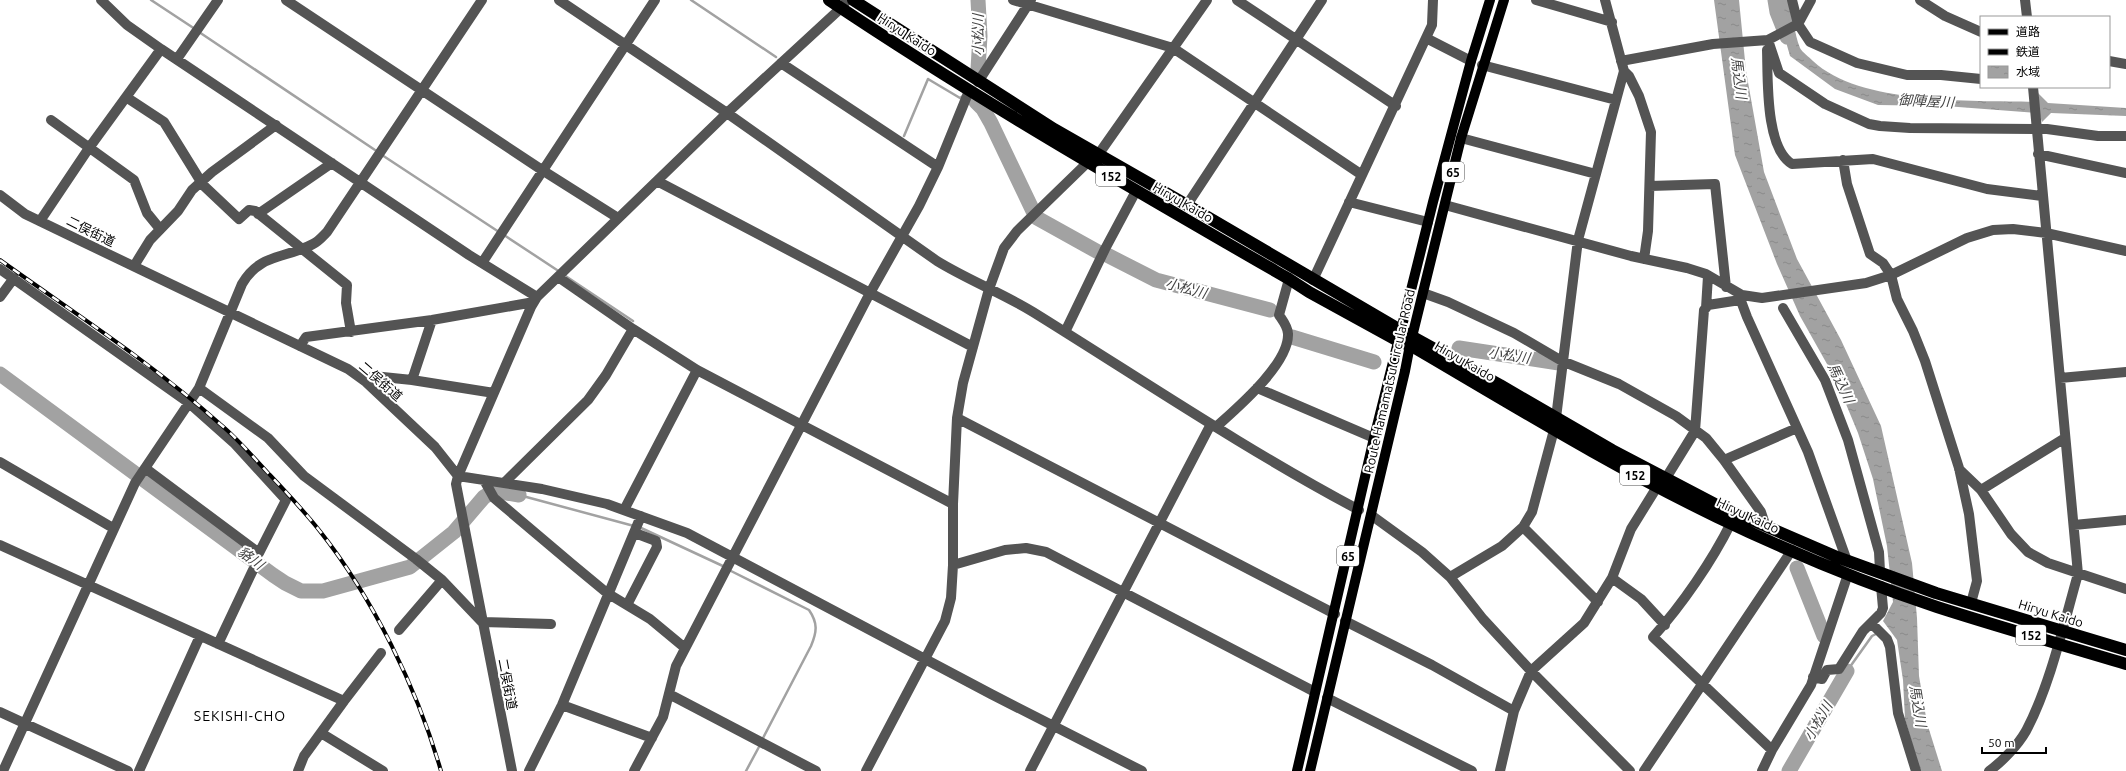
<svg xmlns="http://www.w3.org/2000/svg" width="2126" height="771" viewBox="0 0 2126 771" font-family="Ubuntu,'Noto Sans JP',sans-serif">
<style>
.water{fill:url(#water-ripples)}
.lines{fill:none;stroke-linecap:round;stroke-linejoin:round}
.stream{stroke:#a2a2a2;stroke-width:2.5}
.river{stroke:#a2a2a2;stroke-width:15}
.minor{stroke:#545454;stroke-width:10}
.major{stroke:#000;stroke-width:10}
.highway{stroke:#000;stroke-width:12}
.rail-casing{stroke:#000;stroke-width:4}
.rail{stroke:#fff;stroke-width:2.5;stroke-dasharray:8;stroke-linecap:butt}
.labels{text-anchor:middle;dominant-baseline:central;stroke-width:4;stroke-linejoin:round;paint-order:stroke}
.shield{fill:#fff;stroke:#4c4c4c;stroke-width:1}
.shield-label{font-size:12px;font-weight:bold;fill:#000}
.street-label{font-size:13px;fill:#000;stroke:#fff}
.water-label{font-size:14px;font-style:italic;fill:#434343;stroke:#fff}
.neighbourhood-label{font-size:14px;letter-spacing:1px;fill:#000;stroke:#fff}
</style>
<defs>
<pattern id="water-ripples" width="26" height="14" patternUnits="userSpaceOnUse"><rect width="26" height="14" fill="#a2a2a2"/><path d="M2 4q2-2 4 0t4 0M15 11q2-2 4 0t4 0" fill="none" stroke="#8a8a8a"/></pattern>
</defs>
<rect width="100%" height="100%" fill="#fff"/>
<!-- water -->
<path class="water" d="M1714,0H1739L1746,71L1764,172L1797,259L1841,340L1881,426L1912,563L1917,618L1919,676L1927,723L1942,771H1920L1905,719L1903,680L1897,640L1883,621L1893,602L1887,546L1873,479L1858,433L1836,380L1800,316L1777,264L1735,155Z
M1774,0H1790C1793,15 1794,33 1800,48C1802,52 1809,57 1813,61C1861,106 1976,100 2039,102L2038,93L2048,103L2126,108V116L2051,113L2042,122L2039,113L1945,106L1878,105L1835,89L1790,56Z"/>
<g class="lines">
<!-- stream -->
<path class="stream" d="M151,0L195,29
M691,0L776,57
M199,32L378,152
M904,136L928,79L960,98L963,96
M382,155L499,232
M504,235L560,272
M564,275L633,321
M519,495L634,526
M639,527L725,567
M729,570L809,610C818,623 817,632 811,646L762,740
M1847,671L1872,636L1878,633
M746,771L760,745"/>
<!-- river -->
<path class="river" d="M1775,0L1777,12L1787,37
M978,69L980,36L978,0
M976,102L983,109L991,123L1033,211
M1037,218L1100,253
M1107,255L1156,280L1270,310
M1292,337L1374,362
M1459,348L1559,363
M0,374L273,575L285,583L301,591H323L410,567L454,532L484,497L494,491L519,495
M1797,568L1824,636
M1789,771L1847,671"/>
<!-- minor -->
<path class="minor" d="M101,0L127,25L161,49L469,255L537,297
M286,0L542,170L618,218
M559,0L727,113L937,261C968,280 1002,293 1033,312C1141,379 1246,450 1359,510
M847,0L841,8L727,113L537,297L531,307L458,476L542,489L607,504L687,533L991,694L1142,771
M1013,0L1173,48L1362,175
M1237,0L1396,106
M1536,0L1612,22
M1605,0L1624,71L1629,76L1639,96L1651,132L1648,231L1644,259
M1792,0L1798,24L1810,42L1857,63L1907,75H1941L1981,79
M1920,0L1945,16L1981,32
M2025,0L2027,17
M1426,38L1471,61
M1768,40L1779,73L1825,104L1869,124L1880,126L1910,128L2047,129L2098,136H2126
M1767,50C1768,78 1765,148 1792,164L1873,159L1987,189L2042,196
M177,59L218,0
M1621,61L1713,44L1768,40L1798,24L1811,0
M2109,61L2126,64
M781,63L938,167
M1482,65L1616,100
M978,82L1031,0
M126,97L164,122L203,185L239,219L249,210L255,211L347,285L346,303L351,332
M51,120L134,180L147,213L160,229
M1461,138L1596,174
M2038,154L2126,173
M1098,155L1207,0
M1843,160L1847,184L1870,254L1883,263L1891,275L1897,299L1913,331L1925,361L1959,468L1969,514L1977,581L1971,603
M657,181L973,347
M1650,186L1715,184L1726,287
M0,195L25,214L83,242L348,369L366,382L435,447L458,476L456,484L512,771
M1349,202L1428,222
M1187,205L1322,0
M1445,205L1631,256L1687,268L1706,274L1742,295L1762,298L1866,283L1891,275L1967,238L1993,230L2013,229L2046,233L2126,251
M258,214L332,163
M40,221L89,148L161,49
M482,263L655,0
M134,266L150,240L178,211L192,190L212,172L276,125
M0,269L189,403L234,443L286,500L259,553L145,468
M558,277L633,329L697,370L953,504
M1313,280L1432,25L1433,0
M1423,293L1448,302L1514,333L1562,361L1619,384L1676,416L1706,438L1724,460L1761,512L1766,527
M1738,293L1747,317L1808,452L1847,561
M0,297L14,278
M1706,308L1708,276
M1783,308L1825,380L1848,440L1879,552L1880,571
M1065,332L1105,249L1136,191
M300,346L306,337L432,320L534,302
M2060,378L2126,372
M412,380L494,393
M366,382L373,376L412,380L432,320
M199,388L268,438L304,476L416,559L442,580L482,622L551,624
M1257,388L1374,438
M957,418L1335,614
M1556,418L1578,240L1624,71
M1216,427C1237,408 1289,364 1288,334C1288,327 1283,321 1279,315L1289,279
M1724,460L1797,428
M0,462L113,528
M1959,469L1981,490L2011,534L2028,552L2048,563L2126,589
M1666,478L1695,431L1704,310L1708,305L1740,300
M484,480L494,498L572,564L607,593L650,619L685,648
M504,483L588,400L606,375L633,329
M1981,490L2065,438
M624,510L697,370
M1371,515L1422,552L1450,577L1483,619L1531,671L1630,771
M1731,523C1712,561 1682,605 1653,637L1772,750L1811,685L1848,574
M2074,525L2126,520
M1523,527L1598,602
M0,545L344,701L304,756L298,771
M953,565L1005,550L1026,548L1046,552L1315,692
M1450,577L1502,546L1523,527L1532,512L1554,430
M1612,578L1641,599L1665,625
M627,605L657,547L656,541L635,533
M1345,621L1432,665L1514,711
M1871,623L1887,639L1890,647L1898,713L1916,771
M399,630L442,580
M218,644L253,570
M1813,677L1822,679L1827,670L1839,669L1863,631L1881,613L1883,608L1881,586
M669,694L816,771
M1327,698L1472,771
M344,701L381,653
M562,705L652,738
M0,712L128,771
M321,733L383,771
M3,771L135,483L199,388L242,284C260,253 285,259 313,244C318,242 323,236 327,232L482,0
M139,771L200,636
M529,771L562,705L641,516
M634,771L663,717L676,666L870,293L919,206L938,167L969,91
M866,771L945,621L951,598L953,565V504L957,418L963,383L989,289L1004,248L1017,231L1088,162
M1030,771L1211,424
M1500,771L1514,711L1531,671L1584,623L1612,578L1631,529L1657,487
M1644,771L1792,550
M1762,771L1772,750
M1989,771C2002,762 2018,745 2026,731C2050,686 2064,623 2078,574L2033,87"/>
<!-- major -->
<path class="major" d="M1297,771L1374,438L1433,202L1471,61L1490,0
M1310,771L1405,371L1410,345L1461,138L1504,0"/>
<!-- highway -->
<path class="highway" d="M829,0C978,100 1133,189 1289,279L1309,292L1400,342L1410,345C1511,404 1611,466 1717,517C1788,551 1862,582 1937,607C1999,627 2063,645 2126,664
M853,0L1054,129L1187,205L1402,331L1500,385L1612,450L1717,505L1837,557L1936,593L2126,650"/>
<defs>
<path id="rail" d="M0,260C74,313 152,363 220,424C238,439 253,457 269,474C286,492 304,511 319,530C373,598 417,688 441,771"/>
</defs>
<!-- rail casing -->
<use href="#rail" class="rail-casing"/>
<!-- rail -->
<use href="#rail" class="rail"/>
</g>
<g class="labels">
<!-- shield labels -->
<g class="shield">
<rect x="1442" y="162" width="22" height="20" rx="3"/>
<rect x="1096" y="166" width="30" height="20" rx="3"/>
<rect x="1620" y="465" width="30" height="20" rx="3"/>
<rect x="1337" y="546" width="22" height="20" rx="3"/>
<rect x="2016" y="625" width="30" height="20" rx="3"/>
</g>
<g class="shield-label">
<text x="1453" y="172">65</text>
<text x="1111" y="176">152</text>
<text x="1635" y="475">152</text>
<text x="1348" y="556">65</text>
<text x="2031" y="635">152</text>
</g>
<!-- street labels -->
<g class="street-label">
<text transform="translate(907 34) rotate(33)">Hiryu Kaido</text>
<text transform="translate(1183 202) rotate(30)">Hiryu Kaido</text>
<text transform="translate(91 231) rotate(26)">二俣街道</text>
<text transform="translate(1465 361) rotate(30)">Hiryu Kaido</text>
<text transform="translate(381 381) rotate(41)">二俣街道</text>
<text transform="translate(1389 381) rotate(-77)">Route Hamamatsu Circular Road</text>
<text transform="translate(1748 515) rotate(25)">Hiryu Kaido</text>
<text transform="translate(2051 613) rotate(17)">Hiryu Kaido</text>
<text transform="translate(508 684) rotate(79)">二俣街道</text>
</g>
<!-- water labels -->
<g class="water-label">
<text transform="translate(978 35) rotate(-90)">小松川</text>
<text transform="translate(1739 78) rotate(83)">馬込川</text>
<text transform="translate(1926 101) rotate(3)">御陣屋川</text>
<text transform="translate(1186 288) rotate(15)">小松川</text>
<text transform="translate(1509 355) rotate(9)">小松川</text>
<text transform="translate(1841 383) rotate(65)">馬込川</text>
<text transform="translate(251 558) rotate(36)">貉川</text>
<text transform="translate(1918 706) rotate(81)">馬込川</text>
<text transform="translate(1818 721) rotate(-60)">小松川</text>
</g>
<!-- neighbourhood labels -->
<g class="neighbourhood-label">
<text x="240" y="716">SEKISHI-CHO</text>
</g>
</g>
<!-- legend -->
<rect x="1980" y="16" width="130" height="72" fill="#ffffff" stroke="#999999"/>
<rect x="1988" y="29" width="20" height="6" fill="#000000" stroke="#999999"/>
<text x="2016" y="36" font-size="12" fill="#000000">道路</text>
<rect x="1988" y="49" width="20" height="6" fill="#000000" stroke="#999999"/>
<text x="2016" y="56" font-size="12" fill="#000000">鉄道</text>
<rect x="1988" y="66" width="20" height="12" fill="url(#water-ripples)" stroke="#999999"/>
<text x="2016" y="76" font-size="12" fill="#000000">水域</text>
<!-- scale -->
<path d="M1982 747v6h64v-6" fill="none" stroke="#000000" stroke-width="2"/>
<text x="1988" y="747" font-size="12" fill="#000000" stroke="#ffffff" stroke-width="3" paint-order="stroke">50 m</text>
</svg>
